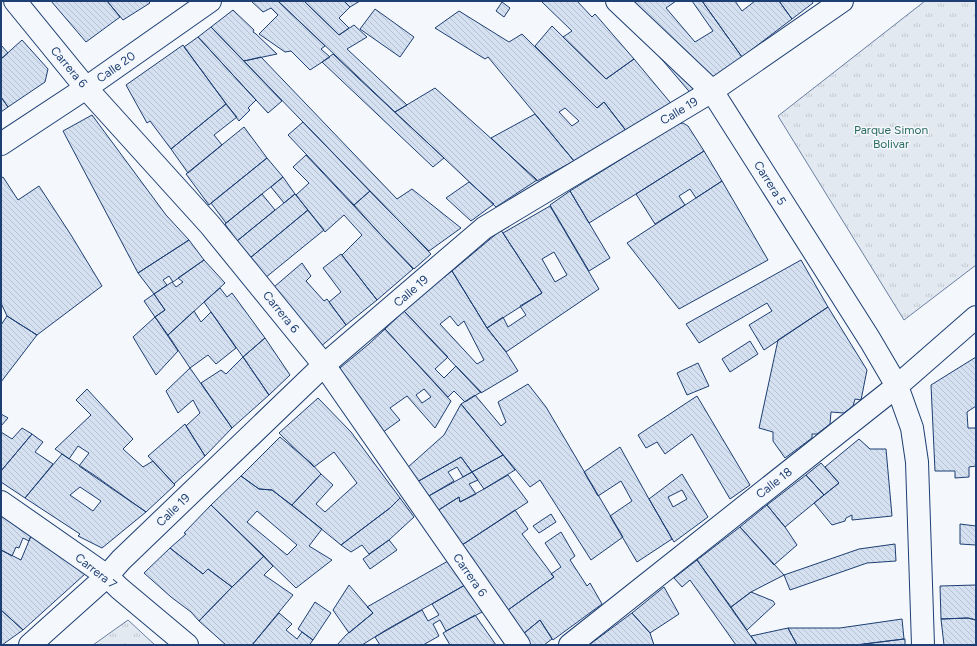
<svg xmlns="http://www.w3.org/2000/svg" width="977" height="646" viewBox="0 0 977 646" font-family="Figtree,sans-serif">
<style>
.grass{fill:url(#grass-tufts);stroke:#687fa3}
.building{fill:url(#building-back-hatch);stroke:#1d3f73;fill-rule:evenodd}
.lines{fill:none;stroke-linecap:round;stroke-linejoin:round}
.minor-casing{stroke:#1d3f73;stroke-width:24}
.minor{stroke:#f4f7fb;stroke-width:22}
.labels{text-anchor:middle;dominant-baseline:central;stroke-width:3;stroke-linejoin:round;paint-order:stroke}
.street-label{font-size:12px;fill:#1d3f73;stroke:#f4f7fb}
.park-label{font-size:12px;fill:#2c6c60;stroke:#f4f7fb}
</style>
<defs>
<pattern id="grass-tufts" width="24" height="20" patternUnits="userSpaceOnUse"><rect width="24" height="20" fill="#e3e9f0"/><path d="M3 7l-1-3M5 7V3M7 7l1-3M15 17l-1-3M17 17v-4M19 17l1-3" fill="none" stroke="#c2c9d1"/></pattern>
<pattern id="building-back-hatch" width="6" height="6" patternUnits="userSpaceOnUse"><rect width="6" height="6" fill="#d5e0f0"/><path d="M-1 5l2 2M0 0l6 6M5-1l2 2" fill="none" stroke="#b6c1d1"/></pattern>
</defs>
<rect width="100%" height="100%" fill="#f4f7fb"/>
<!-- grass -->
<path class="grass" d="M925,1H976V265L904,320L778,116Z
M128,620L155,645H93Z"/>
<!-- building -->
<path class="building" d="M51,1H107L120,17L86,42Z
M107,1H148L150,3L123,20Z
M251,1H278L325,46L321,49L330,57L310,70L291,51L285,52L259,34L278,15L271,8L263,12Z
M278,1H304L339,35L354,25L367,37L347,49L407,105L395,112Z
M304,1H344L350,7L339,18L349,28L339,35Z
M344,1H360L350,7Z
M543,1H577L592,17L595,14L634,59L606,79L563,37L572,31L542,2Z
M637,1H676L666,8L695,42L713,31L692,1H702L742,57L693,96L623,14Z
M702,1H735L742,11L755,1H779L792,19L742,57Z
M779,1H812L813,3L792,19Z
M502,2L510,8L504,17L496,11Z
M375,9L414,37L400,57L360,29Z
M233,10L254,30L253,32L256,34L277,54L244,61L211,27Z
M459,11L509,42L522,34L597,108L604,102L627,132L574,161L488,57L485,59L435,28ZM565,108L579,121L572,126L559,112Z
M552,26L606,79L634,59L674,107L627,132L604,102L597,108L535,46Z
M211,27L282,101L268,113L198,37Z
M198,37L256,100L248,108L250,110L239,121L184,47Z
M22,40L48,69L45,82L8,107L1,97V59Z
M1,45L8,53L1,59Z
M183,45L226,104L171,149L150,121L147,123L126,85Z
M333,54L358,78L444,158L433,167L322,62Z
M261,57L397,199L412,189L461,228L429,251L386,208L244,61Z
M435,88L535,178L537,180L496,207L395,112Z
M1,97L8,107L1,112Z
M226,104L237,117L214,135L222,145L188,173L171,149Z
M535,114L574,161L537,181L491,138Z
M92,115L166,215L189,240L138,273L63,131Z
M303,122L370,191L354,205L288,135Z
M683,123L688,126L704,151L636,194L589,223L570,191L678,124Z
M244,127L267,158L209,205L186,174Z
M704,151L722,181L696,198L690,189L679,196L685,205L655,224L636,194Z
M306,155L413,269L377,300L342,255L362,235L344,215L325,232L296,195L309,183L293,167Z
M267,158L283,177L226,223L211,203Z
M3,177L18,200L39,186L71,235L102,286L37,335L7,316L1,303V178Z
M283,177L295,194L284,203L271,187Z
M722,181L768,260L679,309L627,243Z
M469,182L494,204L471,221L446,198Z
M370,191L431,254L414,269L380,234L354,205Z
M570,191L610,258L589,271L550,205Z
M262,194L275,210L237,241L225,224Z
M295,194L308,210L250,258L237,241Z
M550,206L599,289L506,352L487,328L503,317L508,327L526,315L520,306L542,293L503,233ZM554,252L567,275L555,282L542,259Z
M308,210L324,230L265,278L250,258Z
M501,230L542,293L487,328L452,271Z
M189,240L204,260L173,282L169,276L163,280L167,285L154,294L138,273Z
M341,254L377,300L346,325L329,302L341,292L323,268Z
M204,260L225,283L168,335L155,317L165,310L154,294L172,282L176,287L183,282L178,278Z
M801,260L828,307L764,350L749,325L772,311L767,303L699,343L686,324Z
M302,263L311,276L306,281L324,301L327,299L346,325L319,348L274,287Z
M452,271L487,328L506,352L518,371L481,393L402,309ZM450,316L458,326L464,321L484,360L477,364L440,324Z
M220,288L227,297L232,293L265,338L243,357L204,302Z
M154,294L165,310L155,317L144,301Z
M828,307L867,370L861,400L855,399L853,406L844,413L831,412L830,424L817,434H812V438L785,458L773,441V432L759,428L778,340Z
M194,311L201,322L211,312L236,348L216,364L208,355L190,368L168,335Z
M404,311L448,357L435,369L444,378L456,366L481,392L465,402L454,391L448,397L385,329Z
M7,316L37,335L1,382V325Z
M155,317L178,351L156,375L133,337Z
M385,329L451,401L435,428L407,396L390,408L400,420L379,435L335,372L369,344ZM424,389L431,397L422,403L416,395Z
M265,338L290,375L269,395L243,357Z
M750,341L758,354L730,372L722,359Z
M243,357L269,395L232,428L201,383L221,370L226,374Z
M976,357V406L967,412L968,428H976V466L969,467V477L955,478V471H935L931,385Z
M698,363L709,386L687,395L677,373Z
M190,368L232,428L205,456L186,426L200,413L193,400L178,413L166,391Z
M528,384L546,407L623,537L591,560L540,480L530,487L461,404L475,395L501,426L506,422L498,402Z
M87,389L133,439L123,449L143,467L153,461L175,485L146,512L79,466L89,453L78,446L69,459L55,449L91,415L76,400Z
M697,396L750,485L730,499L692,434L665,454L657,442L646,448L638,435Z
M318,398L351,432L400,498L390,508L341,545L292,505L321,474L333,485L316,504L325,512L357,483L334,452L314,467L279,433Z
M461,404L503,455L472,472L461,457L417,482L407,468L444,435Z
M1,414L8,418L1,426Z
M185,424L205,456L174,484L148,456Z
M22,428L32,434L1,471V432L12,439Z
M32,434L43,442L35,452L53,464L25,498L1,482V471Z
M280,437L311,463L321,474L292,505L272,490L259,489L241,476Z
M859,439L870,449H886L892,516L852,520V515L846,518L845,521L832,525L814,503L839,483L825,467Z
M620,447L649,499L672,539L637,562L610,516L632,501L621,481L598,496L584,472Z
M62,454L94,475L146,512L102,548L78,536L80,534L25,498ZM80,487L101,501L93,511L70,495Z
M503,455L515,470L484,489L472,472Z
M461,457L472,472L463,477L457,467L448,472L454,481L427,497L417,482Z
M821,463L839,483L824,495L806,475Z
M472,472L478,480L469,484L476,494L460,502L459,497L437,511L427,497Z
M682,474L708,517L674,542L649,499ZM682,490L687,499L673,507L668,497Z
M508,475L528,502L462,545L437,511L459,497L460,502L484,489Z
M806,475L824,495L785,527L767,505Z
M241,476L259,489L272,490L322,529L309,546L332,560L296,588L211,505ZM257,511L297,545L287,555L247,522Z
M400,498L414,517L389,540L369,554L362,545L351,552L341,545L390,508Z
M211,505L264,556L232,587L208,569L203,574L170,548L186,534L184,533Z
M767,505L785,527L797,545L774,565L740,527Z
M515,510L528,529L522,534L554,577L508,610L462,545Z
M1,514L33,531L29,541L23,538L19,548L16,547L12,556L1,550Z
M551,514L556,522L539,533L533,526Z
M960,524L976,526V545L960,544Z
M740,527L784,575L751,592L731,607L697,560Z
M33,531L85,574L23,630L1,610V550L21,560Z
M561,532L575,556L570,560L587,586L590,583L602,604L553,640L540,620L522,635L508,610L554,577L551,574L561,567L545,543Z
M389,540L397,550L370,569L363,559Z
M895,544L896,561L867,563L790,590L784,575L859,549Z
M170,548L203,574L208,569L232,587L199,621L191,612L171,597L144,573Z
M264,556L273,566L264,575L293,595L252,645H226L199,621L229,590Z
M697,560L757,645H736L690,580L682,587L674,578Z
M448,561L465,585L386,630L362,645H337L346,635L373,613L367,607Z
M349,585L373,613L349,633L333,610Z
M465,585L482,612L446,631L440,620L433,624L439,636L423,645H380L375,637L422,610L428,621L439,615L432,604Z
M976,585V620L968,618L941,619L940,586Z
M664,587L679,614L650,633L632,613Z
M751,592L773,601L775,604L747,630L731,607Z
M315,602L331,613L313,640L298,629Z
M1,610L23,630L2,645H1Z
M279,613L292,624L286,630L297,639L302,632L313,640L310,644L311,645H252Z
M632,613L650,633L654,645H589Z
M475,615L496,645H450L443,633Z
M968,618L976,620V645H944L941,619Z
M902,619L904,639L856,645H797L788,628H840Z
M540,620L552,639L544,645H531L523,634Z
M788,628L797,645H757L751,636Z
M904,639H905V645H856Z"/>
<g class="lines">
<defs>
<path id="minor" d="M15,1L86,88L210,225L324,365L519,645
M617,1L712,91L870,340L897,386L912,428L917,462L923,645
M1,144L86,88L210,1
M1,502L107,576L119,588L187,645
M30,645L107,576L121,560L324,365L484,228L712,91L842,1
M570,645L897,386L976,317"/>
</defs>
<!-- minor casing -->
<use href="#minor" class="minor-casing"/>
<!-- minor -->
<use href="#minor" class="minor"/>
</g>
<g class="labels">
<!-- street labels -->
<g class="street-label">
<text transform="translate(69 67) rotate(50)">Carrera 6</text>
<text transform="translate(116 67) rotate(-35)">Calle 20</text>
<text transform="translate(679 111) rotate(-31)">Calle 19</text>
<text transform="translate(770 183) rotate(58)">Carrera 5</text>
<text transform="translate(411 291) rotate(-41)">Calle 19</text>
<text transform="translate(281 312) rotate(51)">Carrera 6</text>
<text transform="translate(774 483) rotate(-38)">Calle 18</text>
<text transform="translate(173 510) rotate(-44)">Calle 19</text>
<text transform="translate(96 571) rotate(38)">Carrera 7</text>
<text transform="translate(470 575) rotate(55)">Carrera 6</text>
</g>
<!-- park labels -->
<g class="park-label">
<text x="891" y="130">Parque Simon<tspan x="891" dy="14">Bolivar</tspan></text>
</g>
</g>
<!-- border -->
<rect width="977" height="646" fill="none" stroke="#1d3f73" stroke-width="4"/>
</svg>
